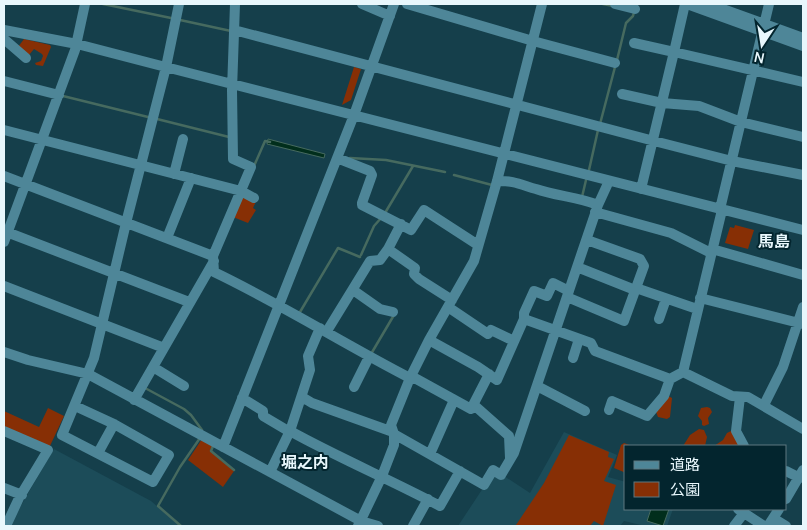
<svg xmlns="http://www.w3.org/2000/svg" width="807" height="530" viewBox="0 0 807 530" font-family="Manrope,'Noto Sans JP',sans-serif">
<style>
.built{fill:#1c4c59}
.green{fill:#872f05}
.water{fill:#012e1c;stroke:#466a5f}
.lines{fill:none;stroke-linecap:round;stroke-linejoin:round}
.stream{stroke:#466a5f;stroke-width:2.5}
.minor{stroke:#4e8698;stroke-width:10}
.labels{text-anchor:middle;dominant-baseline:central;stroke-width:4;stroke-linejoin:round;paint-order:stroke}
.quarter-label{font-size:16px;font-weight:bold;fill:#e8f7fc;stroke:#03252e}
</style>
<rect width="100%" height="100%" fill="#153f4b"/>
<!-- built -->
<path class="built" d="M564,432L617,455L608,477L626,482V509H673L667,526H645L624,521L620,526H458L493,473L504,476L530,493Z
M54,449L151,501L180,526H9Z"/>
<!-- green -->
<path class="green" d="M24,39L50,45L51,47L43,66L36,65L35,63L41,61L43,56L42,54L34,49L29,55L18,47Z
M354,67L361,69L351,100L342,105Z
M245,190L258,197L253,208L256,210L248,223L233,217Z
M735,225L754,230L748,249L725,243L730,227L734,228Z
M668,396L672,398L670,417L667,419L658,417L656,412Z
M707,407L710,408L712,412L708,418L709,424L704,426L702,425V421L698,416L701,408Z
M48,408L64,416L49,448L4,428V411L39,427Z
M699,429L704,430L707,437L705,446H683L690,435Z
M731,431L734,433L742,446H714L723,440L727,433Z
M569,435L609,452L608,457L614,459L604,481L616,485L603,526L594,521L590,526H518L516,525L544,483Z
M202,439L213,445L210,451L234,471L223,487L188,460Z
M624,443L632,446H626V473L614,468L621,445Z"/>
<!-- water -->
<path class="water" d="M268,139L325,154L324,158L267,144Z
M651,509H669L663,526L647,521Z"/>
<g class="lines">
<!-- stream -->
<path class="stream" d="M103,4L171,18
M603,4L613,6
M180,20L231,31
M617,60L626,23L633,16L634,12
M63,96L148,117
M157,119L229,137
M600,124L615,67
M350,158L386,160L445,172
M254,166L265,141L270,142
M589,170L598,130
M454,175L492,185
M582,197L586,180
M385,213L413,166
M361,255L374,226L382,217
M300,312L338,248L360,257
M371,354L394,315
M145,388L184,409L191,415L202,430
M213,446L211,451L234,470
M181,526L158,506L180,467L200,438"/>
<!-- minor -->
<path class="minor" d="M235,4L232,90L233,159L251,167L213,256L214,272C281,304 344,344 410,378
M362,4L390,16
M407,4L533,41L615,63
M615,4L635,9
M687,4L803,46
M709,4L803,38
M4,30L77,44L154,64L803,230
M234,30L654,141L732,161L803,175
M4,39L26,58
M634,43L674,52L685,4
M4,81L59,95
M622,94L662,103L699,106L741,122L803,137
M4,130L241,191L254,198
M337,158L370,171L372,175L362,203V205L411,230L424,210L478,245
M174,174L183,139
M4,176L213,256
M497,181C512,180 522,185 536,189C556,196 578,197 598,205
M641,189L674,52L803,82
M720,209L769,4
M722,210L683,372L732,396L748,397L803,429
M595,212L671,233L711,253
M4,231L189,302
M167,238L191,178
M4,242L75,50L85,4
M388,249L415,268L414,274L419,279L452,300
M712,249L803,275
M577,267L635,290
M4,286L164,348
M636,288L697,309
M353,290L380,309L393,312
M567,297L624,321L644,266L640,259L587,240
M700,298L803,324
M448,307L488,334L491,330L514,341
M524,319V313L534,291L547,296L553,283L569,291
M659,319L666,299
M327,331L370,261L380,260L388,249L401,224
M429,340L478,367L497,380L524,319L591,343L595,351L670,379L683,372
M4,352L28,360L88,374L361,521L378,526
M573,358L579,339
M153,367L184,386
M411,376L471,409L489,374
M537,386L585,411
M354,387L369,357
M302,397L312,403L393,432
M740,397L736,431L744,446
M242,398L263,411V416L290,432
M134,400L214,261
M474,405L509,436L510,458
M764,405L783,367L803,307
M75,406L114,424L169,455L153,482L62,435L94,358L126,223L166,67L179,4
M609,410L612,401L647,416L664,396L670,379
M4,431L48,450L19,498L6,526
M290,431C339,458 391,480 440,506L460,471
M394,434L484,485L493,470L501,475L514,453L598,205L609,181
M223,447L354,115L394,4
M98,453L114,424
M430,454L454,400
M786,471L800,478
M270,472L290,431L310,370L308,356L320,328
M4,488L22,495
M786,499L803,470
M738,509L764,526
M773,518L786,526
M358,526L382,476L394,445V434L391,425L410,378L429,340L474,261L497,181L542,4
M413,526L428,499
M734,526L744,513
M768,526L779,509"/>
</g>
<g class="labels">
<!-- quarter labels -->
<g class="quarter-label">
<text x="774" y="241">馬島</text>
<text x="305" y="462">堀之内</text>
</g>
</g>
<!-- border -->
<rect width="807" height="530" fill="none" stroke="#e8f7fc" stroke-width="10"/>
<!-- legend -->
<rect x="624" y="445" width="162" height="65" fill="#03252e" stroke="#5f7980"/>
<rect x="634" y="461" width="25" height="8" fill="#4e8698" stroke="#5f7980"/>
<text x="670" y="470" font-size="15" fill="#e8f7fc">道路</text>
<rect x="634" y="482" width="25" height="15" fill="#872f05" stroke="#5f7980"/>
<text x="670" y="495" font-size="15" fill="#e8f7fc">公園</text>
<!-- north arrow -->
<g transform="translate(762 45) rotate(192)" stroke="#03252e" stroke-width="4" paint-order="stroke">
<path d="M0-4L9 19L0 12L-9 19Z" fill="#e8f7fc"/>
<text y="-8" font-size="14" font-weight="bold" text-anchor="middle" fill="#e8f7fc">N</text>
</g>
</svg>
